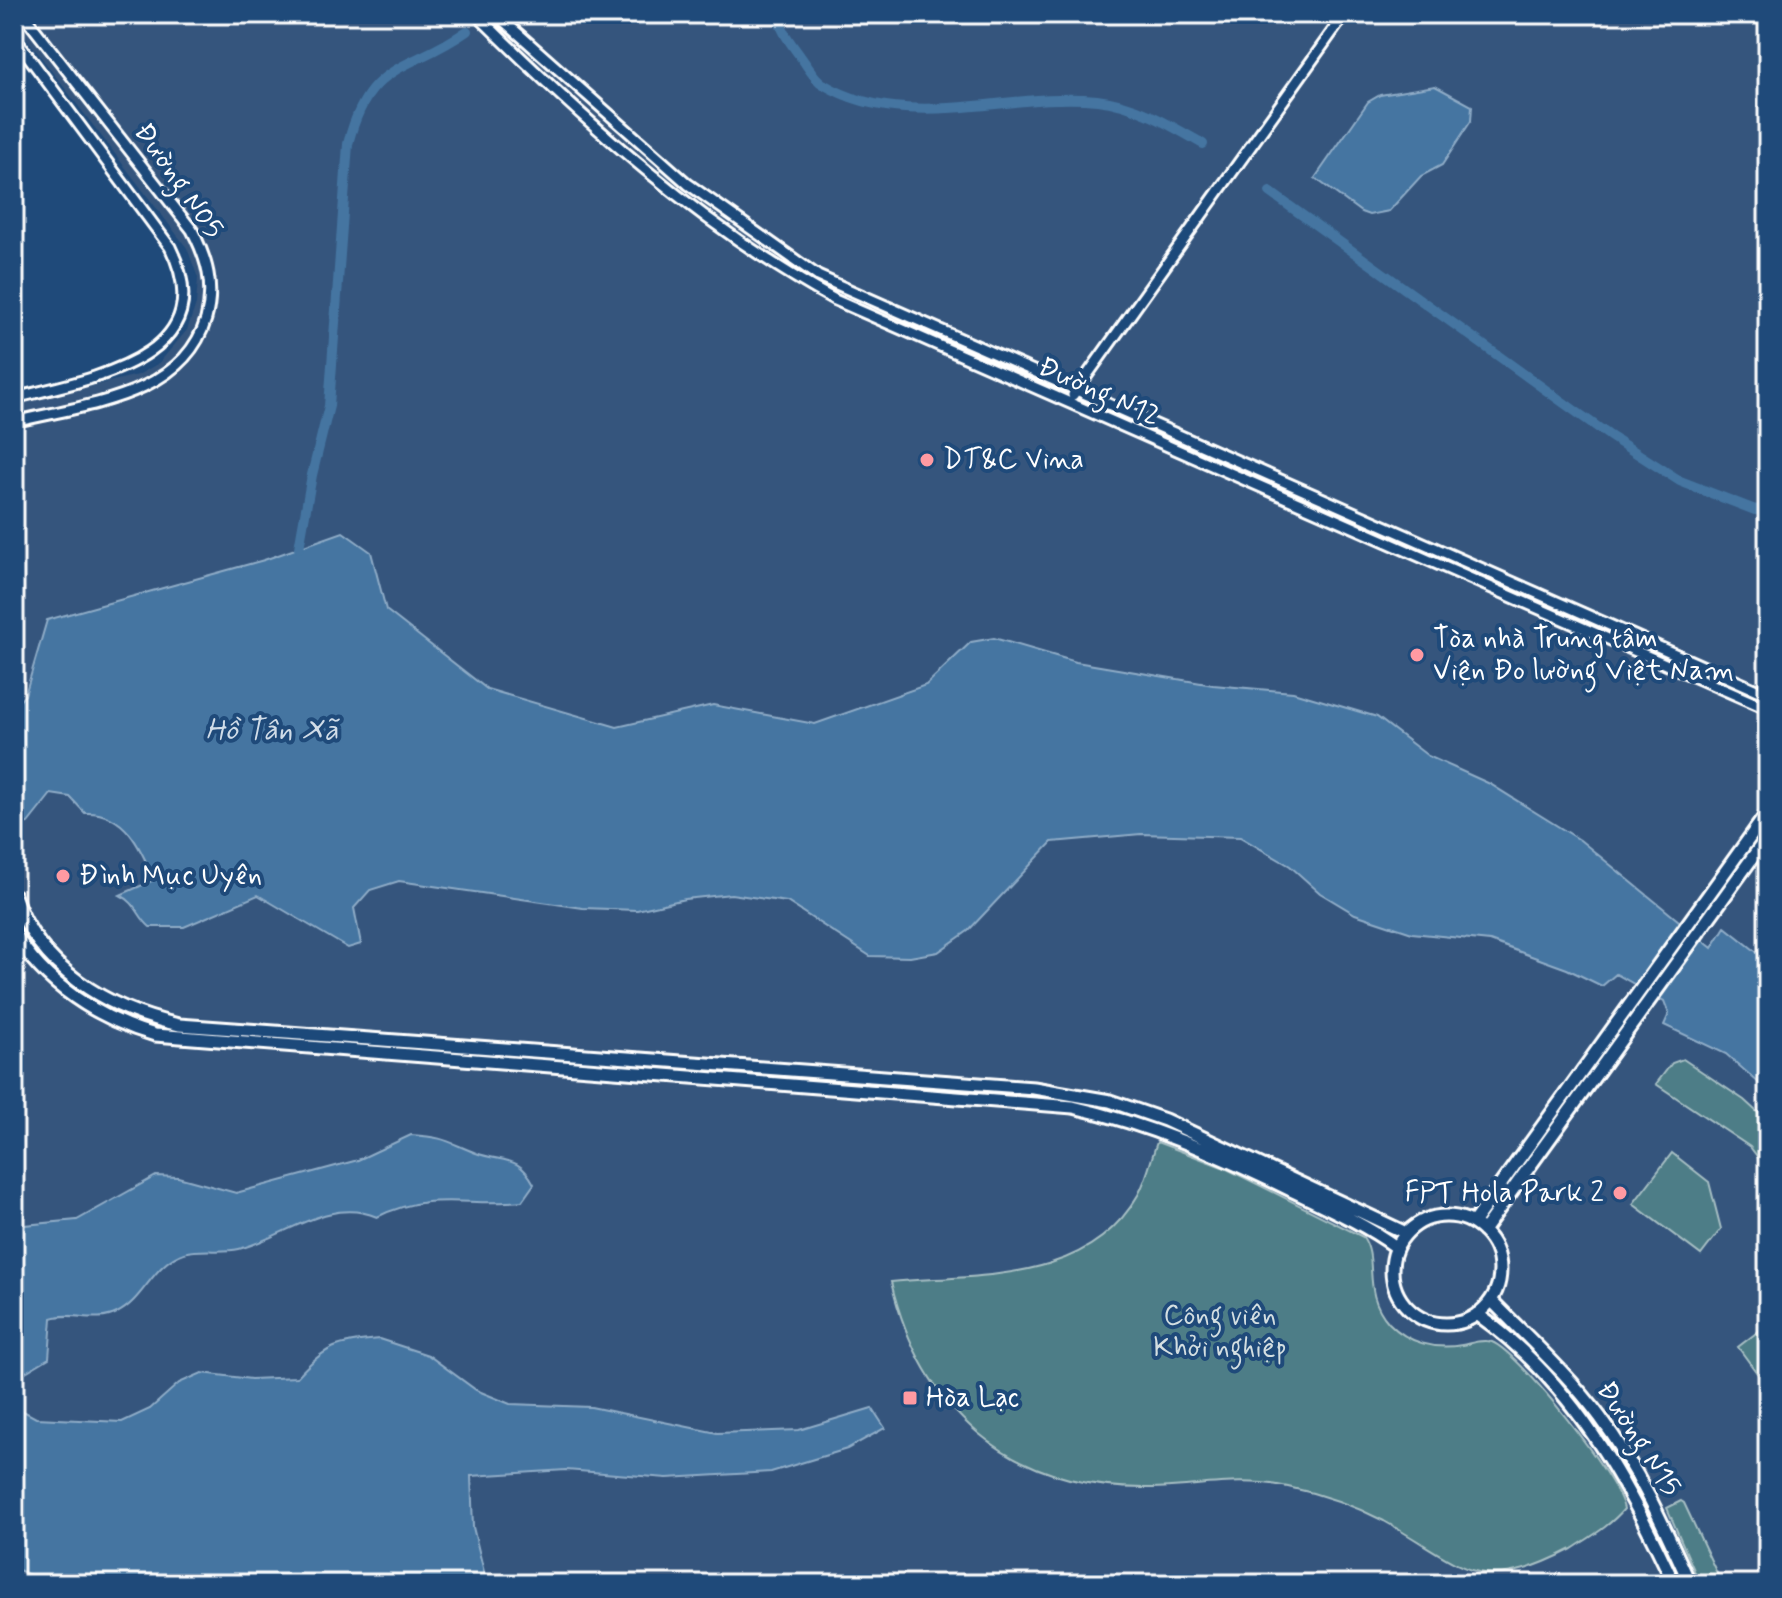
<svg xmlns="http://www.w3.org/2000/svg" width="1782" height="1598" viewBox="0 0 1782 1598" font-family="Mynerve,sans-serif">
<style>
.built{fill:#34557d}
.green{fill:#4e7d87;stroke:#a6bec3;stroke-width:2}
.water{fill:#4475a1;stroke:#8facc7;stroke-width:2}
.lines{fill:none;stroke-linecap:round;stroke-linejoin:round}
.canal{stroke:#4475a1;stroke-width:10}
.minor-casing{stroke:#fff;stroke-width:15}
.tertiary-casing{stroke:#fff;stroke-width:17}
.minor{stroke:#1f4a7a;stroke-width:9}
.tertiary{stroke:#1f4a7a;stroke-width:11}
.poi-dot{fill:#ff9aa2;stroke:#1f4a7a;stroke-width:3}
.labels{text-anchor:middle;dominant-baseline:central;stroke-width:8;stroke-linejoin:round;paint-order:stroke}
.street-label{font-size:28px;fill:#fff;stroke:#1f4a7a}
.poi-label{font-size:28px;fill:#fff;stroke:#1f4a7a;text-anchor:start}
.park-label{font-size:28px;fill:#d3dee1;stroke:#1f4a7a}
.water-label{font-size:30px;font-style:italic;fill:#d0dce8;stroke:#1f4a7a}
</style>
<rect width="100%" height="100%" fill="#1f4a7a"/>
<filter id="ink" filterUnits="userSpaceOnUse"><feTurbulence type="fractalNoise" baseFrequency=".0125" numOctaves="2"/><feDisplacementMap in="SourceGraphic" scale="16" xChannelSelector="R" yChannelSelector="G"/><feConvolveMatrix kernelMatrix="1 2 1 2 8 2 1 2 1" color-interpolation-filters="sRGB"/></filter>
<g filter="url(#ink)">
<!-- built -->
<path class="built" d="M14,14H1768V1584H14V404L138,375L159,363L187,330L196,304L198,278L187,248L14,22Z"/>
<!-- green -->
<path class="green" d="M1683,1059L1744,1100L1768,1122V1198L1759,1159L1750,1147L1656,1084L1672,1063Z
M1157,1142L1225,1168L1363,1237C1379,1260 1361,1292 1389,1323C1408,1343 1435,1350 1462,1345C1472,1343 1482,1339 1492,1342C1520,1353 1619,1479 1624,1509C1610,1526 1590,1537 1572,1549C1477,1598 1466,1567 1384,1521C1353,1505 1322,1494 1288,1487C1238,1476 1193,1488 1143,1488C1008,1487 922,1411 891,1282C980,1274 1088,1284 1138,1195C1147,1179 1151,1159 1157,1142Z
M1672,1153L1709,1182L1721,1229L1701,1255L1633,1204Z
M1768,1324V1371L1760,1377L1738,1347Z
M1681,1501L1684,1503L1722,1584H1700L1667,1508Z"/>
<!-- water -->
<path class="water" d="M1435,86L1472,106L1471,121L1442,165L1421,176L1389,211L1369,215L1361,212L1315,178L1368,102L1380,95Z
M343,532L371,552L386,610L487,689L617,727L713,705L815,724L926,685L971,642L994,638L1076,662L1213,685L1293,692L1377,717L1428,756L1490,784L1580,840L1712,948L1725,927L1768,961V1091L1726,1054L1664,1025L1669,1014L1664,1001L1616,974L1602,986L1567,969L1490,941L1412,933L1355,914L1320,893L1290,866L1240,837L1141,834L1052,842L968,931L938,952L910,957L870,956L787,902L731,894L685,899L637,910L583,908L399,881L370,890L354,908L361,944L348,948L258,895L184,927H150C137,916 137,903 120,895L154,880C141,848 125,811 85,813L70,797L51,794L28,823L14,828V707L25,695L47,620L264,560Z
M411,1135C445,1137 446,1141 476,1153C503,1163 518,1154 534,1184L522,1201C467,1207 431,1190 377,1217C328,1196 284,1238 239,1249C221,1253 201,1248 184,1253C152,1264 145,1299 117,1313C95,1324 73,1311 52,1318L49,1358L14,1379V1226L77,1220L156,1176L178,1177L236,1193L358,1160Z
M379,1339L428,1355L476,1390L510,1404L591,1407L717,1433L799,1430L872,1408L885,1428L847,1449L771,1472L667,1478L566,1470L471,1476L473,1527L487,1584H133L39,1579L14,1568V1406L36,1418L122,1422L150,1409L179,1383L202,1373L251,1379L297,1377C325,1346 338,1342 379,1339Z"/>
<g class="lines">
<!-- canal -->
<path class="canal" d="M778,14C781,32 790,42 800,56C807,65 814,79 823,84C906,134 1008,91 1097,100C1136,104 1170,125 1203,144
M1270,192L1610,436L1680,481L1755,510L1768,508
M299,548L312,475L329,406L348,144C369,60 407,73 467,31"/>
<defs>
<path id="minor" d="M476,14C584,121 701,227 835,300L1768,709
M496,14L688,184L818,276L1768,695
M14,37L170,247C225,358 90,379 14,398
M1073,395L1345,14
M14,422C81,405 183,398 206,319C215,286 207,259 192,230L23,14"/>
<path id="tertiary" d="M14,895C39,969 107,1009 179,1025L1034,1088L1110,1101L1165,1120L1406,1233
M14,932C43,984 99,1019 155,1035L1073,1107C1149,1124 1218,1155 1289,1189C1326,1207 1363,1223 1396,1247
M1392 1270a54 54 0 1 1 108 0a54 54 0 1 1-108 0Z
M1473,1223L1768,812
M1483,1231L1768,836
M1491,1300C1528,1338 1568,1374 1600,1417C1638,1468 1664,1526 1690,1584
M1477,1314C1572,1381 1627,1481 1674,1584"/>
</defs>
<!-- minor casing -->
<use href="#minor" class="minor-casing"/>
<!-- tertiary casing -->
<use href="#tertiary" class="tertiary-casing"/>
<!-- minor -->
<use href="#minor" class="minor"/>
<!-- tertiary -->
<use href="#tertiary" class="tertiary"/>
</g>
</g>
<!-- markers -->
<g class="poi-dot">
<circle cx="927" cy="460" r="8"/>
<circle cx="1417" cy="655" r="8"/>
<circle cx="63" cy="876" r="8"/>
<circle cx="1620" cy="1193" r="8"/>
<rect x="902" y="1390" width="16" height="16" rx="4"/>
</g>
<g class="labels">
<!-- street labels -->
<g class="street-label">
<text transform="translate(178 181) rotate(55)">Đường N05</text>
<text transform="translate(1099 392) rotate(24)">Đường N12</text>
<text transform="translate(1638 1439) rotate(57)">Đường N15</text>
</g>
<!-- poi labels -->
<g class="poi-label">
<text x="943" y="460">DT&amp;C Vina</text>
<text x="1433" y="639">Tòa nhà Trung tâm<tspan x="1433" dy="32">Viện Đo lường Việt Nam</tspan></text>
<text x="79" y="876">Đình Mục Uyên</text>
<text x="1604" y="1193" text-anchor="end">FPT Hola Park 2</text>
<text x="926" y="1398">Hòa Lạc</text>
</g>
<!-- park labels -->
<g class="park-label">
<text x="1220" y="1316">Công viên<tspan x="1220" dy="32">Khởi nghiệp</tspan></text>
</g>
<!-- water labels -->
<g class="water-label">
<text x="272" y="730">Hồ Tân Xã</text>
</g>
</g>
<!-- margin -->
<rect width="1782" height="1598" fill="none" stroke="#1f4a7a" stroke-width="48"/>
<rect x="24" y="24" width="1734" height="1550" fill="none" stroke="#fff" stroke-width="3" filter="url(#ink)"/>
</svg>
